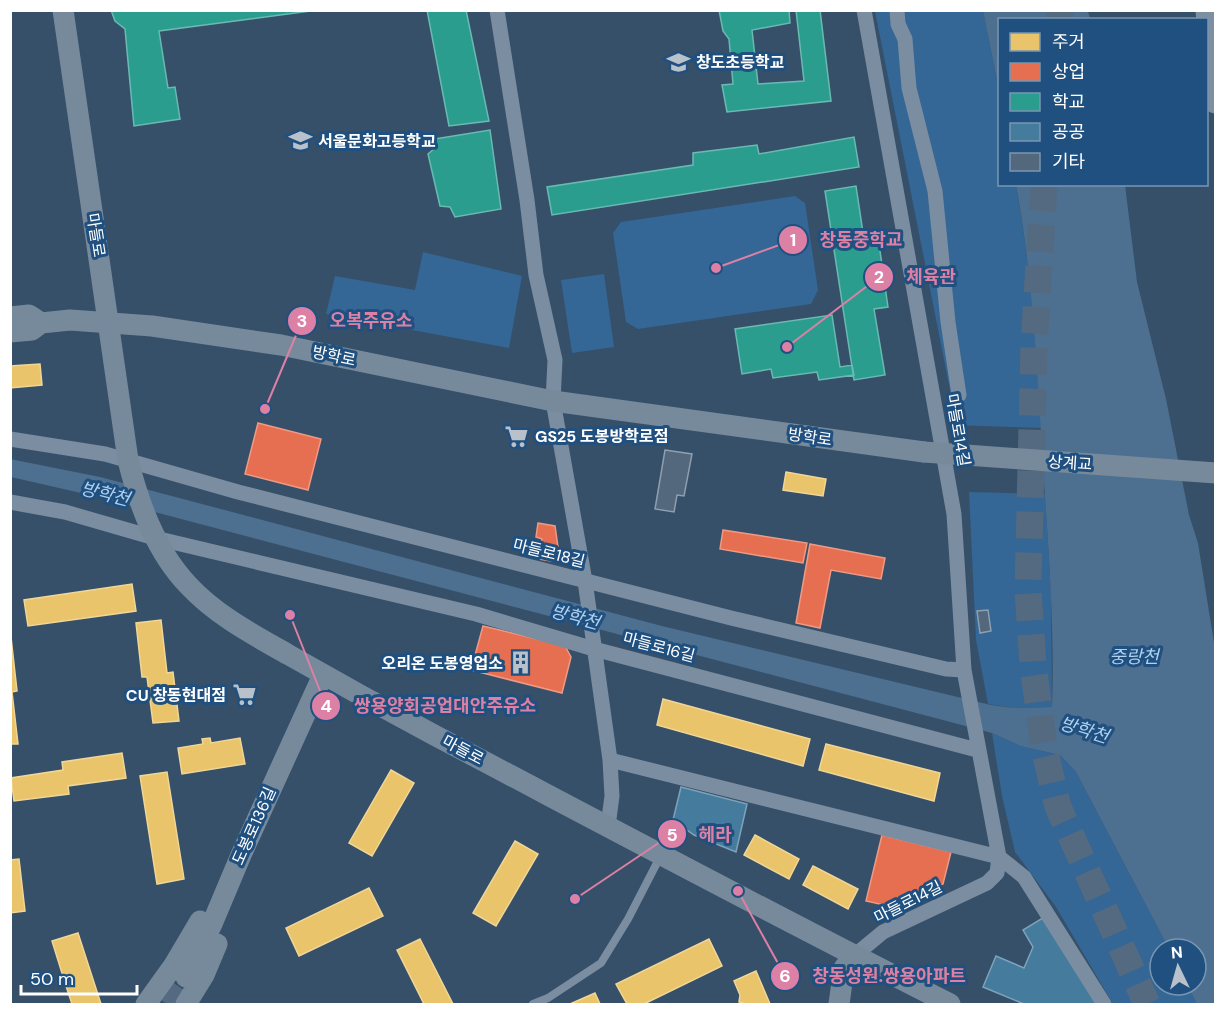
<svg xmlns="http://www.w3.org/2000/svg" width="1226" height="1015" viewBox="0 0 1226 1015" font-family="'DM Sans','Noto Sans KR',sans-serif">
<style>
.green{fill:#346696}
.water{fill:#4d6f90}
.homes{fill:#e9c46a;stroke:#f0d697;stroke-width:1.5}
.shops{fill:#e76f51;stroke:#ee9a85;stroke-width:1.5}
.schools{fill:#2a9d8f;stroke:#6abab1;stroke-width:1.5}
.public{fill:#457b9d;stroke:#7da3ba;stroke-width:1.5}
.building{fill:#53687c;stroke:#8f9fae;stroke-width:1.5}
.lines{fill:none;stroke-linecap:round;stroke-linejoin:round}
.secondary-tunnel{stroke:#546a80;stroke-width:21;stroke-dasharray:21 10;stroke-linecap:butt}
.highway-tunnel{stroke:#546a80;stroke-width:27;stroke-dasharray:27 14;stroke-linecap:butt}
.lane{stroke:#7b8da0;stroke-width:8}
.street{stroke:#7b8da0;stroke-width:15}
.secondary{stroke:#778a9b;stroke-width:21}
.highway{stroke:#7d8fa0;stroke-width:27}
.secondary-bridge{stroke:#778a9b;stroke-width:21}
.labels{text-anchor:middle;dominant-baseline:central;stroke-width:6;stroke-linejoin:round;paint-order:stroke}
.poi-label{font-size:16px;font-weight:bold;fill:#fff;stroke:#20507f;text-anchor:start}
.street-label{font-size:16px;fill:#fff;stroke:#20507f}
.water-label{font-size:18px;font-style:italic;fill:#b0d1ef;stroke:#20507f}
.leader{fill:none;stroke:#dd80a5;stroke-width:2}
.callout-dot{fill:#dd80a5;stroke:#20507f;stroke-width:2}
.mark-label{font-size:18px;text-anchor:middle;font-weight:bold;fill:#fff}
.callout-label{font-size:18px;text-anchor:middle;font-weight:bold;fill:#dd80a5;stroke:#20507f;stroke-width:6;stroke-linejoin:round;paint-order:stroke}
</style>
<rect width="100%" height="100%" fill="#365069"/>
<!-- green -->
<path class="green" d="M875,11H983L999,90L1000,184L1016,185C1030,265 1037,347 1041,428L952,425L950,390Z
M795,196L805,203L818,290L811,304L638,329L626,322L613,233L621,222Z
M423,252L522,276L509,348L326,314L335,276L415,290Z
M604,274L614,347L572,353L561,280Z
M969,492L1045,494L1051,592L1052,707L1014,708L988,704L976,640Z
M992,733L1020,746L1060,755L1076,772L1169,949H1160V985H1187L1197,1004H1113L1056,907L1015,852L1002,796Z"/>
<!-- water -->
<path class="water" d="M983,11H1088L1090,19L1000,20L999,90Z
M1016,185H1125L1137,282L1166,399L1189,515L1198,543L1215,649V1004H1197L1187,985H1196V949H1169L1076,772L1060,755L1020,746L992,733L94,496L11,477L10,459L100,477L662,626L991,705L1014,708L1052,707C1055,627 1048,546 1043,466C1037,372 1033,277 1016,185Z"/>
<!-- homes -->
<path class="homes" d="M40,364L42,385L10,388V366Z
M786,472L826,479L823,496L783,490Z
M132,584L136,611L28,626L24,600Z
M161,620L167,673L173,672L179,721L153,723L147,677H142L136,623Z
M11,637L17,691L12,692L18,744H10Z
M663,699L810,739L803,766L657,725Z
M210,738L211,743L240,738L245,764L182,774L178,748L203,744L202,739Z
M826,744L940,773L934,801L819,770Z
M122,753L126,778L68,786L69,794L14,801L11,778L63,770L62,762Z
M391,770L414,783L372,856L349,843Z
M167,772L184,879L157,884L140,776Z
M755,835L799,859L789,879L744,855Z
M515,841L538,854L496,926L473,913Z
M19,859L25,911L10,913V860Z
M813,866L858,889L848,909L803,885Z
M369,888L383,916L299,956L286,928Z
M78,933L101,1004H72L66,986L52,941Z
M420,939L453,1004H424L397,950Z
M709,939L722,966L644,1004H627L616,984Z
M756,971L770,1004H746L739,1002L740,995L734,981Z
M595,993L600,1004H570Z"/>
<!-- shops -->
<path class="shops" d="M258,423L321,439L308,490L245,474Z
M538,523L555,526L559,554L551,561L538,559L542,539L536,537Z
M723,530L807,543L803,563L720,549Z
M810,544L885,558L881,579L831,570L820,628L796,623Z
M483,626L565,646L571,657L562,693L471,670Z
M882,835L951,852L943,884L893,907L866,901Z"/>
<!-- schools -->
<path class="schools" d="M111,10H318L159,31L168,88L175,87L180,119L134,126L125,29L115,21Z
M427,10H466L489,121L449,126Z
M719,10H789L790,23L752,30L758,84L804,81L796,10H820L831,101L727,112L722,85L733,84L729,39L723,31Z
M490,130L501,209L455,217L450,207L440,206L428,154L435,148V139Z
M854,137L859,167L552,215L547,187L693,165V153L757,145L759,154Z
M856,186L865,246L879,244L888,307L874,309L885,375L854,380L825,191Z
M832,315L840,367L852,365L854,375L819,380L817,372L773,378L771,369L742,374L735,329Z"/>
<!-- public -->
<path class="public" d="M681,787L747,804L736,852L694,835L673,820Z
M1046,916L1098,1004H1024L983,987L996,956L1024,968L1033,947L1023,930Z"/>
<!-- building -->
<path class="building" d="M665,450L692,454L684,496L677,495L674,512L655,509Z
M988,610L991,631L980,633L977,611Z"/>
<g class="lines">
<!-- secondary-tunnel -->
<path class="secondary-tunnel" d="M167,1004L186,977"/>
<!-- highway-tunnel -->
<path class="highway-tunnel" d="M1059,20L1060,10
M1044,184L1034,344L1028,590L1033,665L1044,748L1058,807L1147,1004"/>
<!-- lane -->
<path class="lane" d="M533,1004L548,998L601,963L628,919L660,857"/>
<!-- street -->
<path class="street" d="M497,10L527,200L536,275L555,360L553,401L585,581L610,760L612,796L608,826
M897,10L898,24L905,39L909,88L935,191L948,322L959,395
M10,439L105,454L238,492L731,618L946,669L964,670
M10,502L65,512L155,538L476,614L594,649L977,750
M610,760L999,857L1024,877L1104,1004
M854,956L883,932L987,883L997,873L999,857L964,670L954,514L864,10"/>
<!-- secondary -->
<path class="secondary" d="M63,10L128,460C139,505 156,552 189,586C217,616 254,635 289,655C338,683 387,710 436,736C607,826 777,917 950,1004
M10,317L29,315L41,323
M10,332L32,330L41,323L70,320L152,326L281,345L553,401L924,452
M186,977L212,924L241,855L323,675
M146,1004L174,965L200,921
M186,1004L204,975L217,944
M839,1004L844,968L854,956"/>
<!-- highway -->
<path class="highway" d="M1209,10L1216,100"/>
<!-- secondary-bridge -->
<path class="secondary-bridge" d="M924,452L1216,473"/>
</g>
<!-- icons -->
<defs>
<symbol id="school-bare" viewBox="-9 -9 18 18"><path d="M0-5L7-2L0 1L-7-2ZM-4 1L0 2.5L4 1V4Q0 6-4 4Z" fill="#b9c2ca" stroke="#20507f" stroke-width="2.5" paint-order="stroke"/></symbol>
<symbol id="supermarket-bare" viewBox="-9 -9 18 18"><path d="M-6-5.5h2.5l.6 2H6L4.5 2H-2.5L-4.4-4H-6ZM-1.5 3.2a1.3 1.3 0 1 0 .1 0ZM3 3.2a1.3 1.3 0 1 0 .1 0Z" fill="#b9c2ca" stroke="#20507f" stroke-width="2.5" paint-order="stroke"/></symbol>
<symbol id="building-bare" viewBox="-9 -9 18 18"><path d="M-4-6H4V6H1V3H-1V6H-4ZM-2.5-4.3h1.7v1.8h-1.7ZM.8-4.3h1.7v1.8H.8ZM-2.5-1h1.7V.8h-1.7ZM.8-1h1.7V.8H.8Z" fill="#b9c2ca" stroke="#20507f" stroke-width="2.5" paint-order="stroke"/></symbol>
</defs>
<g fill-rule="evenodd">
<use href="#school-bare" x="662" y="46" width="33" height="33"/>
<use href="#school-bare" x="284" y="124" width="33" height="33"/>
<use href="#supermarket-bare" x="500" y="420" width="33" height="33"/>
<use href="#building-bare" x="504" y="646" width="33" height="33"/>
<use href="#supermarket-bare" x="228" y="678" width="33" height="33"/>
</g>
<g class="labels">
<!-- poi labels -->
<g class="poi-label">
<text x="696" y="62">창도초등학교</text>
<text x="318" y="141">서울문화고등학교</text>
<text x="535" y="436">GS25 도봉방학로점</text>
<text x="503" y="663" text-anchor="end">오리온 도봉영업소</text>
<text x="226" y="695" text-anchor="end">CU 창동현대점</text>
</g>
<!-- street labels -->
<g class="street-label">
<text transform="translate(96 235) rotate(81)">마들로</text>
<text transform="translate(334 356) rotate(12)">방학로</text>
<text transform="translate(958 430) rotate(80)">마들로14길</text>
<text transform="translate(810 437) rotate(8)">방학로</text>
<text transform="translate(1070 463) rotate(4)">상계교</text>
<text transform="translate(549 553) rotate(14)">마들로18길</text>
<text transform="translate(659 647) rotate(15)">마들로16길</text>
<text transform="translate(463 750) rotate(28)">마들로</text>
<text transform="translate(254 826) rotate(-66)">도봉로136길</text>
<text transform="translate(908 902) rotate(-27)">마들로14길</text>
</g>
<!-- water labels -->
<g class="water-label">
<text transform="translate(105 494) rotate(14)">방학천</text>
<text transform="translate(575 617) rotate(15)">방학천</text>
<text x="1134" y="657">중랑천</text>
<text transform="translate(1084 730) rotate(17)">방학천</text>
</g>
</g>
<!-- callouts -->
<path class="leader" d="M716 268L793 240M787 347L879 277M265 409L302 321M290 615L326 706M575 899L672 834M738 891L785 976"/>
<g class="callout-dot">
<circle cx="716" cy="268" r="6"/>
<circle cx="787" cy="347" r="6"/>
<circle cx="265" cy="409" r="6"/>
<circle cx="290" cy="615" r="6"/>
<circle cx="575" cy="899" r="6"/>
<circle cx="738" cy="891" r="6"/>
<circle cx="793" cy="240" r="15"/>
<circle cx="879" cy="277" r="15"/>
<circle cx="302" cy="321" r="15"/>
<circle cx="326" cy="706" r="15"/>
<circle cx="672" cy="834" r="15"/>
<circle cx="785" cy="976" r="15"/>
</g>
<g class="mark-label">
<text x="793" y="246">1</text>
<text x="879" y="283">2</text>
<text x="302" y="327">3</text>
<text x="326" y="712">4</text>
<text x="672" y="841">5</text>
<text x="785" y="982">6</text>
</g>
<g class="callout-label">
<text x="861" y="246">창동중학교</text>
<text x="931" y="283">체육관</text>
<text x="371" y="327">오복주유소</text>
<text x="445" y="712">쌍용양회공업대안주유소</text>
<text x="715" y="841">헤라</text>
<text x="889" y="982">창동성원.쌍용아파트</text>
</g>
<!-- border -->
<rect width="1226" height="1015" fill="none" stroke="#ffffff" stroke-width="24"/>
<!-- legend -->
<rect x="998" y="18" width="210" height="168" fill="#20507f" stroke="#7996b2" stroke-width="1.5"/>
<rect x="1010" y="33" width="30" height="18" fill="#e9c46a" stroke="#7996b2" stroke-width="1.5"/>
<text x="1052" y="48" font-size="18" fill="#ffffff">주거</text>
<rect x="1010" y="63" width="30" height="18" fill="#e76f51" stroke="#7996b2" stroke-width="1.5"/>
<text x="1052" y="78" font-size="18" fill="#ffffff">상업</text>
<rect x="1010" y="93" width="30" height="18" fill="#2a9d8f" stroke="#7996b2" stroke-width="1.5"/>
<text x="1052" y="108" font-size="18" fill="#ffffff">학교</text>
<rect x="1010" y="123" width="30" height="18" fill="#457b9d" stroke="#7996b2" stroke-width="1.5"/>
<text x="1052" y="138" font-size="18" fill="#ffffff">공공</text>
<rect x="1010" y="153" width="30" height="18" fill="#53687c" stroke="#7996b2" stroke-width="1.5"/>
<text x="1052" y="168" font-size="18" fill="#ffffff">기타</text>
<!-- north arrow -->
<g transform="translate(1178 967) rotate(355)"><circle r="28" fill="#20507f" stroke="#7996b2" stroke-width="1.5"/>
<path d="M0-4.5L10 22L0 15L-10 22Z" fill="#b9c2ca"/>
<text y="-9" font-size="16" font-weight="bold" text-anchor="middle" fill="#ffffff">N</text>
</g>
<!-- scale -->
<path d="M21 985v9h116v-9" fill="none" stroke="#ffffff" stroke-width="3"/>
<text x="30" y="985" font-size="18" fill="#ffffff" stroke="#20507f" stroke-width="4.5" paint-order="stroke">50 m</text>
</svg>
